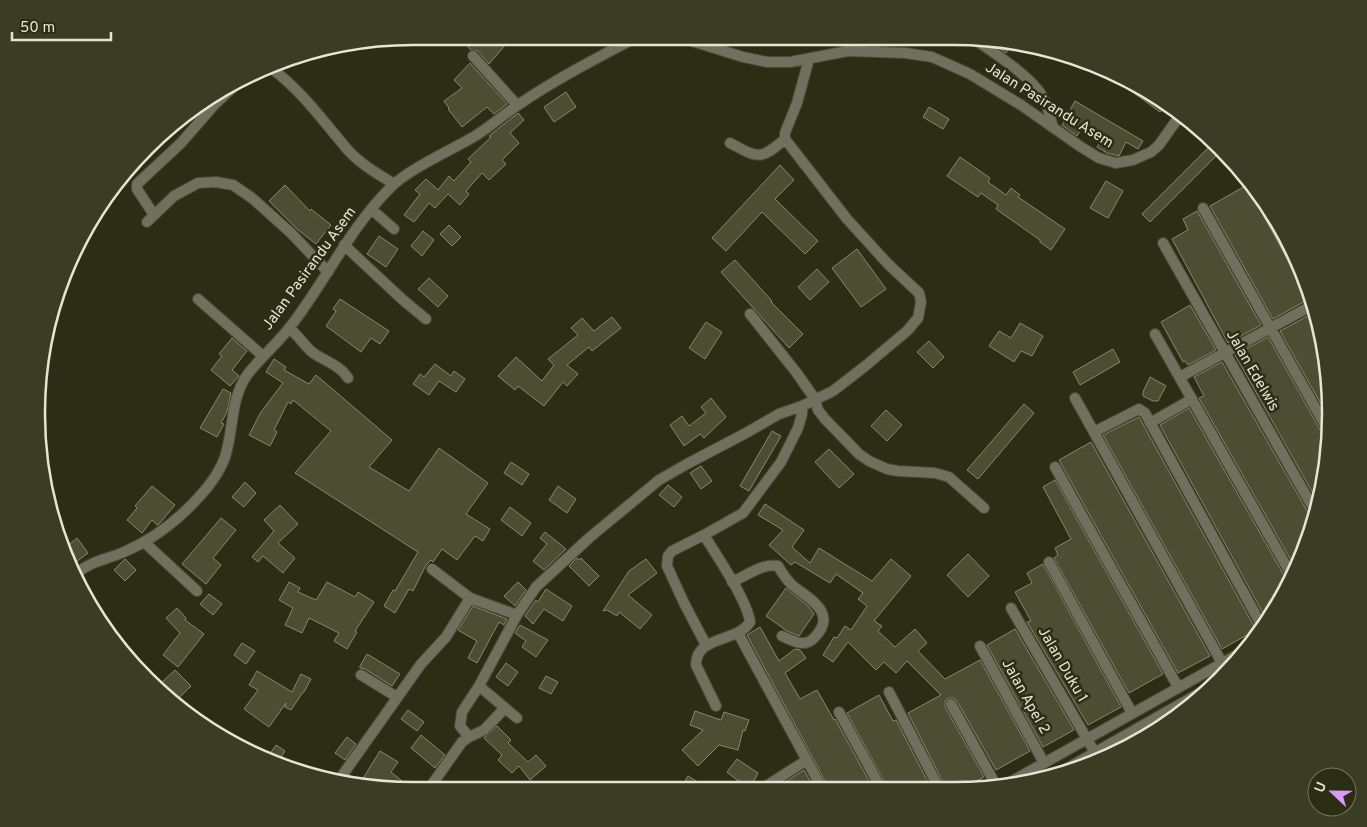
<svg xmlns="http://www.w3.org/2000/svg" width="1367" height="827" viewBox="0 0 1367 827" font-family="Overpass,sans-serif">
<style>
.building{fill:#4c4e34;stroke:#86886c}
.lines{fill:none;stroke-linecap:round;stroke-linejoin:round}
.street-casing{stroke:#494a34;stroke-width:12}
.street{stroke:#6f705d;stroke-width:10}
.labels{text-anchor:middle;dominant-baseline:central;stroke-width:5;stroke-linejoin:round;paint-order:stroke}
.street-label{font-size:15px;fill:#e4e5d6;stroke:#2c2d15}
.rim{fill:none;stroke:#e4e5d6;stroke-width:2.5}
</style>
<rect width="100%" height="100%" fill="#2c2d15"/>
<!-- building -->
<path class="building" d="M458,36H513L489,64L478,51L471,50Z
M985,38L1011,44L1006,53Z
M470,63L507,104L494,114L487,107L462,127L448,109L449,108L444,101L462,88L454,80Z
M1130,83L1163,100L1167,103L1160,112L1127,88Z
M566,92L576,107L554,122L544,107Z
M1075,101L1143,141L1138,149L1126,142L1119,156L1107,153L1097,147L1103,137L1083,126L1077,136L1062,125Z
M929,107L949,119L943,129L923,117Z
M518,113L524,120L510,133L519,143L502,160L506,164L489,180L482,173L466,191L469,194L460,205L448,194L435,208L429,203L414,222L404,215L420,194L415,190L426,179L438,190L449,176L454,181L471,162L468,159L491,137L489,136Z
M1209,147L1217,155L1150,222L1142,214Z
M960,157L990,178L988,182L1006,195L1011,188L1020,195L1018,197L1065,229L1051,250L1040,242V240L996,209L998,205L981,193L978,197L947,176Z
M780,165L794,180L775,199L818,241L805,254L762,212L726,251L712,238Z
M1106,181L1123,191L1108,218L1090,208Z
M285,185L310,211L311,209L331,225L316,244L297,229L269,201Z
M1247,185L1309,299L1273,319L1210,206Z
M1197,211L1261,325L1228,343L1172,239L1188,230L1183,219Z
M449,225L461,237L452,246L440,234Z
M423,231L434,240L422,256L411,246Z
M379,236L398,249L386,267L367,254Z
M857,249L886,289L861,307L832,268Z
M735,260L772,301L771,302L803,334L789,348L721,272Z
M817,269L829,282L810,300L798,287Z
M429,278L448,296L438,307L418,289Z
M340,299L389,331L380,344L371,338L361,352L326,326L336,311L333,309Z
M1190,305L1216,350L1188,365L1185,361L1183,362L1161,322Z
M1315,312L1324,340L1330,420L1280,331Z
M612,317L621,328L592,351L589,347L567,365L578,374L567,386L563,382L544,406L518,386L515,390L498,376L516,357L542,381L554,365L548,359L578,335L571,328L582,318L594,331Z
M706,322L722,332L705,359L689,348Z
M1020,323L1043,336L1032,356L1021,351L1014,362L989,346L999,331L1011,338Z
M1268,337L1323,435L1328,439L1323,487L1319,504L1235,355Z
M232,338L247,351L232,370L239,376L230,386L211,370L222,356L219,354Z
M929,341L944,357L933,368L917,352Z
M1113,349L1120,362L1080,385L1073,372Z
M274,359L286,367L284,370L309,384L316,375L392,440L369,467L409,491L439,448L488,483L466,514L490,529L483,541L475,536L457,560L442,549L433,562L431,560L426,565L413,591L409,589L395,613L384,606L393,590L395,591L418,552L295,473L331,431L293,400L291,404L288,402L274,430L277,432L270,446L249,435L261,412L283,383L266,372Z
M1222,362L1310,516L1314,519L1302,558L1296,569L1199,398L1204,396L1194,377Z
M435,364L451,376L454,371L465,379L456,392L439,381L429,395L413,384L420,374L424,377Z
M1150,377L1166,386L1158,401H1153L1143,396V392Z
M223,389L231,393L227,412L221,423L224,424L217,437L200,428Z
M711,398L726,417L704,438L700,434L684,446L670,425L682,416L689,426L706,413L701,407Z
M1024,404L1034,413L978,479L967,470Z
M1189,408L1286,579L1289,582L1274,609L1264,615L1160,425Z
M886,410L902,425L887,441L871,426Z
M1139,417L1256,630L1222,649L1103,435Z
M772,431L781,436L749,491L740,486Z
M1091,442L1210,656L1178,673L1059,460Z
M829,449L854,474L839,488L815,462Z
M511,462L529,474L522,485L504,473Z
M701,466L712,481L701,489L690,473Z
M1055,480L1163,674L1129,693L1054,558L1058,555L1055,548L1071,539L1043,487Z
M245,482L256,493L244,507L232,497Z
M668,485L682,497L674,507L659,495Z
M152,486L175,505L159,524L157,525L152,520L142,533L127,520L137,508L135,506Z
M558,486L576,499L567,513L549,500Z
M765,504L804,530L792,547L810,563L819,548L872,581L891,559L911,576L874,621L882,626L878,631L895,647L915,629L927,643L918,651L945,679L980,660L1030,751L996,770L957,701L954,698H948L945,701V707L984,777L961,790H947L908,713L941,695L907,661L896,673L884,662L876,670L848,642L833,662L823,655L834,637L837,638L845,626L851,630L867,606L858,599L863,593L836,574L830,583L795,562L791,565L769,545L783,530L758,515Z
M280,505L298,524L278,543L295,558L283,573L263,556L258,562L252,557L274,531L264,520Z
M510,507L531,523L522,536L501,520Z
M221,518L236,530L213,558L221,565L206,584L182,564Z
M545,532L566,549L544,570L533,561L547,544L540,538Z
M77,538L88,553L72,565L64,549Z
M968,554L989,576L968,597L947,575Z
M577,558L579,560L581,558L599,576L589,586L569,566Z
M125,559L136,570L125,581L114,570Z
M646,559L657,573L628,595L652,615L640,629L619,612L617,616L607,610L603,611L629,571Z
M1043,564L1121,707L1088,725L1027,622L1031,621L1015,592L1032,583L1027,573Z
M289,582L300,588L298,592L316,600L327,582L355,597L358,592L374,602L355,631L357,632L347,649L334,641L339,633L309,618L302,633L285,625L293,608L279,600Z
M518,582L526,590L515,606L504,596Z
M786,588L808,606L814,614L799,636L787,631L766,616Z
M546,589L572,606L563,621L544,609L533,624L525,616L536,600L538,602Z
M209,594L222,604L213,615L200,604Z
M473,606L507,619L504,625L499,622L477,663L468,658L477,641L458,630Z
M177,608L186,618L185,620L204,634L178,667L163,655L180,633L166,618Z
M520,625L548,640L536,657L522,647L526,641L515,633Z
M760,627L779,661L795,649L800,650L806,658L785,673L800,699L817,690L834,720L835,719L874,790H830L747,635Z
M1015,629L1074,730L1043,747L987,645Z
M242,643L255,651L246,664L234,655Z
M367,654L400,674L392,686L365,669L360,668V666Z
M506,663L518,672L508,686L496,677Z
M175,670L191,686L176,701L159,685Z
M257,671L292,692L301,674L311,679L304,692H303L291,710L285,707L286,703L269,727L244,709L258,690L249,685Z
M546,676L558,682L551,694L539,688Z
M879,695L893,721L896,720L932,790H889L847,713Z
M408,710L424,722L417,731L401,719Z
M695,711L721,720L724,712L749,720L745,731L743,730L738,750L719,745L698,766L682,750L703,730L690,725Z
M497,726L511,740L508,743L528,762L536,755L546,766L530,780L519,766L512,773L498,760L502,755L484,738Z
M421,735L445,755L435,768L411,748Z
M347,737L356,744L345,760L335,753Z
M276,745L285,751L278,762L269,755Z
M380,751L398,762L391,772L413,790H389L362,785L364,781L362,780Z
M737,759L758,773L751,787L737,780L727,772Z
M804,770L815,790H773Z
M688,776L710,790H680Z"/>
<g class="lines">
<defs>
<path id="street" d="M679,37L743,57L767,62H790L848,51L905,53L932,57L970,74L1021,105L1081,147L1099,158L1116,163L1133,160L1151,152L1159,145L1181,114
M971,37C991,51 1030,75 1043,97C1048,106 1050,117 1053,127
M473,56L517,105
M271,68C301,90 323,121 347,149C360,164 378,174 394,184
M730,143C758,158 760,161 785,139
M1266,203L1305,278
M1203,208L1329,432
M371,209L394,229
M154,215L137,189V184L181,143L215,104L231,89
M147,222L174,196L198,183L216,182L233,185L252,198L291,233L328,272
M1163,243L1316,513
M344,245L403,300L426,319
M198,299L263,356
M750,314L796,372L815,399L818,410L825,419L859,454L869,461L887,469L898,471L935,473L949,477L984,508
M289,328C298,335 304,345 312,352C324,361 340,365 348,378
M1155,334L1292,576
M1180,377L1313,305
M1075,398L1222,663
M1150,423L1192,399
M1094,432L1139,409L1145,413L1263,628
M1055,467L1178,687
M704,535L743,513L781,462L798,428L802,414V406
M144,542L197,591
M1049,562L1132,713
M432,569L470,598
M77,573C91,561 108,559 124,552C152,540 179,519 199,497C210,485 220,472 225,457C234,429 230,400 247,375C260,358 277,344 290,327C326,281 350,227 392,186C412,167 450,151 475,136C490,127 503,115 518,105C556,79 597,58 637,37
M732,582C746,576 762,563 778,566C782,573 787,580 792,585C809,599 839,613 814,638C805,648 793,641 782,636
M1011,608L1098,758
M738,633L823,790
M706,645L684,603L667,566L668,556L672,551L704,535C717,556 747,600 750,622C737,643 696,635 696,665L716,706
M980,646L1044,763
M361,675L397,697
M479,686L517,718
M889,692L940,790
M951,704L997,787
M839,712L882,790
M1145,724L1150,734
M469,737L484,730L505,708
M1050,778L1212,686
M339,780L421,664L446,637L470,598L517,615L536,587L589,538L659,480L687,464L746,433L779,414L802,406L833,391L864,367L907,331L918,318L921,302L919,293L888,264L847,219L785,139V133L797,103L809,59
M1005,785L1242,652
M428,790L462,742L469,737L460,726L462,712L479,686L517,615
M760,790L807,760"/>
</defs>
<!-- street casing -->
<use href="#street" class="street-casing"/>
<!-- street -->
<use href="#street" class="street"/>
</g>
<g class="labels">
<!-- street labels -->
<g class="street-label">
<text transform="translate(1049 106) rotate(32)">Jalan Pasirandu Asem</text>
<text transform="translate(310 269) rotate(-54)">Jalan Pasirandu Asem</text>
<text transform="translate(1252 371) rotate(60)">Jalan Edelwis</text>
<text transform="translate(1062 665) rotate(60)">Jalan Duku 1</text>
<text transform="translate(1025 697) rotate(61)">Jalan Apel 2</text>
</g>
</g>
<!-- crop -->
<path d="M0 0H1367V827H0ZM413 45H954A368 368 0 0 1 1322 413V414A368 368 0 0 1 954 782H413A368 368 0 0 1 45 414V413A368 368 0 0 1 413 45Z" fill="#3b3c24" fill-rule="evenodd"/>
<path class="rim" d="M413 45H954A368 368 0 0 1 1322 413V414A368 368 0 0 1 954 782H413A368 368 0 0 1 45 414V413A368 368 0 0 1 413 45Z"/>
<!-- north arrow -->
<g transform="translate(1332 792) rotate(292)"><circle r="24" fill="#2c2d15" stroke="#767762"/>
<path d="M0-4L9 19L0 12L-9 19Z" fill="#d79bf9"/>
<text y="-8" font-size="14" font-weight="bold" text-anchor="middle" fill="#e4e5d6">U</text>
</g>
<!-- scale -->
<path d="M12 32v8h99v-8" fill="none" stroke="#e4e5d6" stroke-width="2.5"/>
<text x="20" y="32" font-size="15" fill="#e4e5d6" stroke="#2c2d15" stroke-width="4" paint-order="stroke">50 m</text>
</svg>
